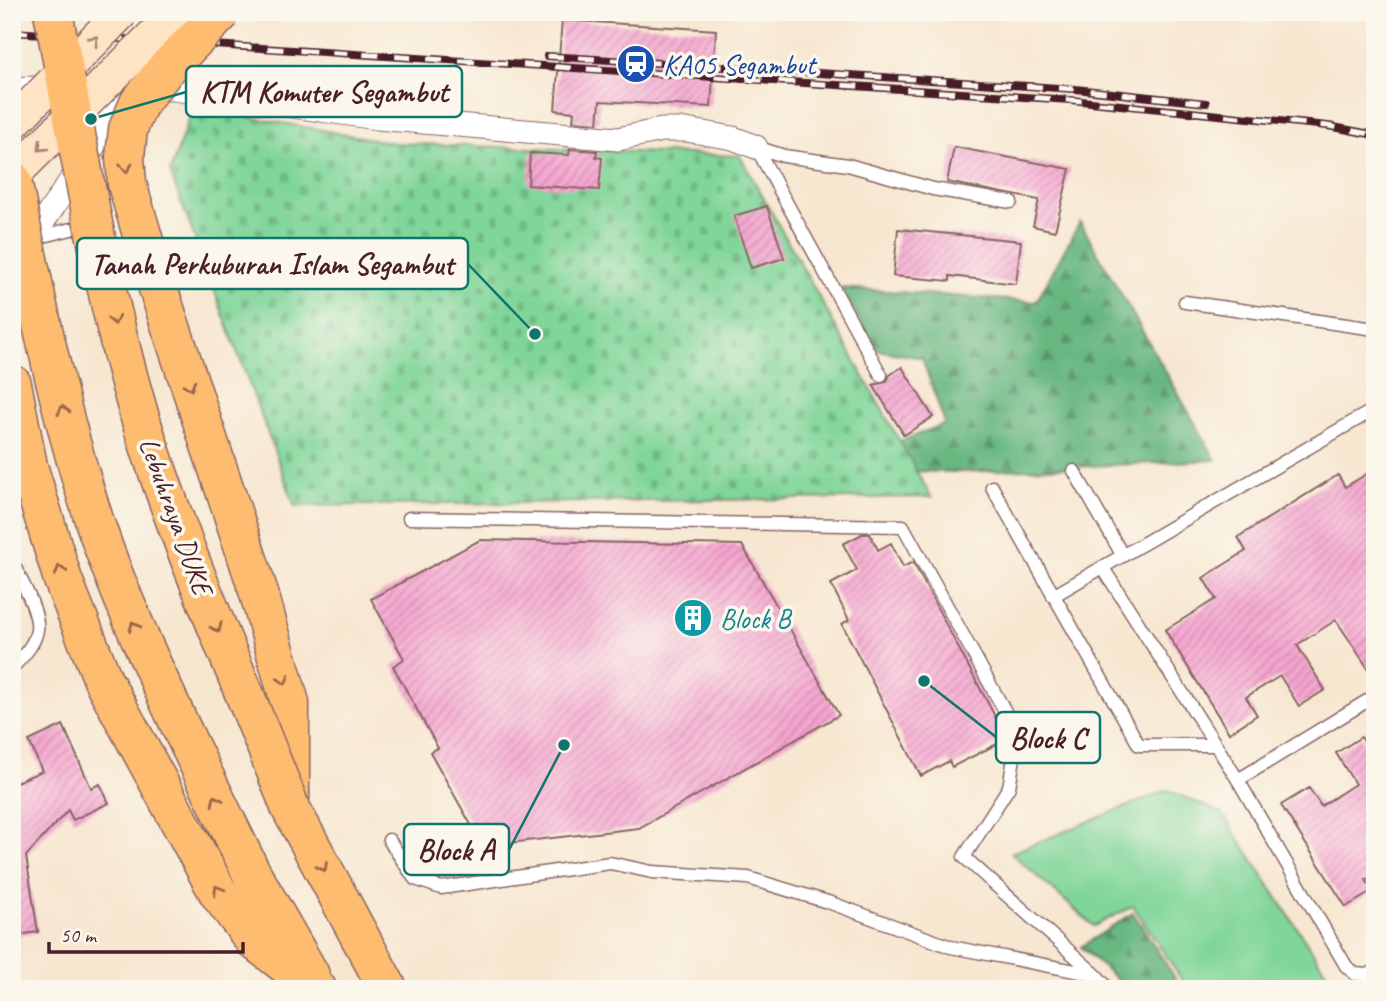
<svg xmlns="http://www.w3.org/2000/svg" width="1387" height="1001" viewBox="0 0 1387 1001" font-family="Caveat,sans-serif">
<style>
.green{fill:#80d699;stroke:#657a62;stroke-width:2}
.forest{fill:url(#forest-firs);stroke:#596b56;stroke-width:2}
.cemetery{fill:url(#cemetery-stones);stroke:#657a62;stroke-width:2}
.building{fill:url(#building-hatch)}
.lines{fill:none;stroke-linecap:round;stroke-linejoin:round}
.service-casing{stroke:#876565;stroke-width:15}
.minor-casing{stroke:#876565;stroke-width:25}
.motorway-casing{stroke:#876565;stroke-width:41}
.service{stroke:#fff;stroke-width:12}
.minor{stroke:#fff;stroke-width:23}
.motorway{stroke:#fdbc6f;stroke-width:38}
.rail-casing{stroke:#4a1f2b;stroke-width:8}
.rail{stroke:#fbf7ec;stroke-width:5;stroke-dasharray:16;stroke-linecap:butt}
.secondary-bridge-casing{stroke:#876565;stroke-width:36;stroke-linecap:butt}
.motorway-bridge-casing{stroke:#876565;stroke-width:41;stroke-linecap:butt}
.secondary-bridge{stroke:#fee4c5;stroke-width:33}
.motorway-bridge{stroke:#fdbc6f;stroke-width:38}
.oneway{stroke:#a48278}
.oneway2{stroke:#9b664a}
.labels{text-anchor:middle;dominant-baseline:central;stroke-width:7;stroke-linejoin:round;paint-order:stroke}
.transit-label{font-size:28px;fill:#164399;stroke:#fbf7ec;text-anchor:start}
.street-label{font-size:28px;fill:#4a1f2b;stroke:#fbf7ec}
.culture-label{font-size:28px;fill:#0d838f;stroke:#fbf7ec;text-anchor:start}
.leader{fill:none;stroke:#0f766e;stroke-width:2.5}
.callout-dot{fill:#0f766e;stroke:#fbf7ec;stroke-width:2.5}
.callout{fill:#fbf7ec;stroke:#0f766e;stroke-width:2.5}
.callout-label{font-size:30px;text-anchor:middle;font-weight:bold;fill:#4a1f2b}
</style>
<defs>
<pattern id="forest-firs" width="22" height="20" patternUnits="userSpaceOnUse" patternTransform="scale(1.75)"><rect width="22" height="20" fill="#68b781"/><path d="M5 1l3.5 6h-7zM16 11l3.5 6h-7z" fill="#58946a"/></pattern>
<pattern id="cemetery-stones" width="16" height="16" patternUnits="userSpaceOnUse" patternTransform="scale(1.75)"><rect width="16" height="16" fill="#80d699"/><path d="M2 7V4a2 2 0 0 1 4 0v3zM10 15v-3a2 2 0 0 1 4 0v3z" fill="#70b784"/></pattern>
<pattern id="building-hatch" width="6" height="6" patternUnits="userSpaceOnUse" patternTransform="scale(1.75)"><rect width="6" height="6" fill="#f6a5d0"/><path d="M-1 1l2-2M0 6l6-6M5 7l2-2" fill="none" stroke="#c986a9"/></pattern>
</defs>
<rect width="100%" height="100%" fill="#fbf7ec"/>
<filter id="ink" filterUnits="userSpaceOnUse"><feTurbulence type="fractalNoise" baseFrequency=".0143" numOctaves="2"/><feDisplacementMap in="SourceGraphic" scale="14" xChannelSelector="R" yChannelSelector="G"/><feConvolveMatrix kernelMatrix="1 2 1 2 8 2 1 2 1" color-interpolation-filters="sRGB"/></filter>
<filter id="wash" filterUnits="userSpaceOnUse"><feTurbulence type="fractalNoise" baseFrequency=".00686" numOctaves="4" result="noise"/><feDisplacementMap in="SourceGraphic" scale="28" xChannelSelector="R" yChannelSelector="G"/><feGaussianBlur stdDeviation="1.57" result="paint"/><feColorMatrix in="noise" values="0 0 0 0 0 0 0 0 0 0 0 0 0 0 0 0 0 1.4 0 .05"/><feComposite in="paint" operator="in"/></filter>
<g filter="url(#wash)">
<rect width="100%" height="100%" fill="#f7e7d1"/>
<!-- green -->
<path class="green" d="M1167,790L1222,813L1337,989H1188L1133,906L1094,926L1011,853Z"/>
<!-- forest -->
<path class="forest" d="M1080,222L1216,460L963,472L900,471L892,444L945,424L922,358L877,350L841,288L1036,302Z
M1133,913L1182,989H1127L1081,947Z"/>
<!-- cemetery -->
<path class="cemetery" d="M193,107L394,143L740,156L931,497L295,506L170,172Z"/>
<g id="blocks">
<!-- building -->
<path class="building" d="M562,20L716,30L711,107L600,101L598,123L573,121L574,112L555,110Z
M954,147L1070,169L1055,231L1033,226L1039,200L947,182Z
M570,149L597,151L596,157L602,158L599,190L528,185L530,153L569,155Z
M767,206L784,258L751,268L734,216Z
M898,229L1021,241L1016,284L950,276V281L893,276Z
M902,367L933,417L904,435L873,385L886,382L890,375Z
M1375,469V679L1336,620L1297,645L1325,690L1299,706L1280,676L1246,697L1257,715L1229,733L1165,630L1216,599L1203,578L1246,551L1238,537L1338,475L1345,487Z
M862,534H870L878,550L891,543L903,567L913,562L1007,739L952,767L949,761L921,776L842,624L849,620L831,584L857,570L843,544Z
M480,540L742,545L839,715L639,828L483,846L430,752L438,748L393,666L404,659L371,599Z
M63,725L91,788L100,784L109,803L73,820L68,810L26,856L38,932L12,936V843L14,842L12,784L42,771L29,741Z
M1361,737L1375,758V874L1366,880L1373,891L1346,907L1281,805L1309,788L1321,806L1355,784L1336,753Z"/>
</g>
</g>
<g filter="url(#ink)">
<use href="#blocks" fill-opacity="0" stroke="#876565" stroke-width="2"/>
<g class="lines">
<defs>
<path id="service" d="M756,147L784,156L848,165L933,189L1011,202
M756,147L881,375
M32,239L71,229
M1185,302L1375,329
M1074,471L1123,556
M992,487L1139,745H1216
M409,518L903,526L1018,735L1009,787L964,857L1096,975
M12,562C20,578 40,613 37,630C35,645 21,658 12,668
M1103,568L1238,780L1346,966L1355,974L1368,975L1375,971
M1053,596L1375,409
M1238,780L1375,696
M389,840L415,879L441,888L610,863L652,872L748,878L831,903L951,947L1096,975L1109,989"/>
<path id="minor" d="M12,89L55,87
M92,89H174L377,118L618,139L662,130H686L733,138L756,147
M24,250L92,149L125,90"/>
<path id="motorway" d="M12,384L28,466L63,580L103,680L218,892L254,940L317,989
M258,590L290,703V807L388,989
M183,732L251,872L310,975"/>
</defs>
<!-- service casing -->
<use href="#service" class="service-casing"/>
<!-- minor casing -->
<use href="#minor" class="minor-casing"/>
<!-- motorway casing -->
<use href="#motorway" class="motorway-casing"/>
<!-- service -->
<use href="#service" class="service"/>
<!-- minor -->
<use href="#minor" class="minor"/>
<!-- motorway -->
<use href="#motorway" class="motorway"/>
<defs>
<path id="rail" d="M12,32L1071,100L1328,126L1375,135
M547,56L1075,89L1206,103"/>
</defs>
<!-- rail casing -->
<use href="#rail" class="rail-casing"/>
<!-- rail -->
<use href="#rail" class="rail"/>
<defs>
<path id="secondary-bridge" d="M12,124L122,12
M12,176L177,12"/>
<path id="motorway-bridge" d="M53,12C79,146 100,281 138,411C179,547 239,675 290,807
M222,12L165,70L139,103L128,129L125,157L127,184L157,285L258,590
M12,180C35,296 59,413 96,526C120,597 152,665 183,732"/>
</defs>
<!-- secondary-bridge casing -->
<use href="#secondary-bridge" class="secondary-bridge-casing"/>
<!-- motorway-bridge casing -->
<use href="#motorway-bridge" class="motorway-bridge-casing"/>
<!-- secondary-bridge -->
<use href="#secondary-bridge" class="secondary-bridge"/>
<!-- motorway-bridge -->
<use href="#motorway-bridge" class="motorway-bridge"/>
</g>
<!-- one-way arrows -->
<defs><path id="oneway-chevron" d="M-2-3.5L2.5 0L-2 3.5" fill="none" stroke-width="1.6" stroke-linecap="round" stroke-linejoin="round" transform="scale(1.75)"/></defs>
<g class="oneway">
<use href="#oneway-chevron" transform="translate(94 40) rotate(-46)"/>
<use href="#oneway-chevron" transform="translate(42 147) rotate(135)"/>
</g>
<g class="oneway2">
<use href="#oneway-chevron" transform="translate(126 168) rotate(87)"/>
<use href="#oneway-chevron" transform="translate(114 320) rotate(77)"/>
<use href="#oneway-chevron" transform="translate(190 386) rotate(72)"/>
<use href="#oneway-chevron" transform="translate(63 410) rotate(-104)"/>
<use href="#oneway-chevron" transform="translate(60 570) rotate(-108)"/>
<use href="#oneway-chevron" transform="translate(134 626) rotate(-112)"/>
<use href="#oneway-chevron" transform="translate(217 628) rotate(67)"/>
<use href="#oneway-chevron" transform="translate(284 680) rotate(74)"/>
<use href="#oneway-chevron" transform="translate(216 800) rotate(-116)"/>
<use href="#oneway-chevron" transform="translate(323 867) rotate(62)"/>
<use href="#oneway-chevron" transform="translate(218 890) rotate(-122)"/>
</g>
</g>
<!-- icons -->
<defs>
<symbol id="station-disc" viewBox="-11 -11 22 22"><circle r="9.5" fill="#1a4fb4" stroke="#fbf7ec"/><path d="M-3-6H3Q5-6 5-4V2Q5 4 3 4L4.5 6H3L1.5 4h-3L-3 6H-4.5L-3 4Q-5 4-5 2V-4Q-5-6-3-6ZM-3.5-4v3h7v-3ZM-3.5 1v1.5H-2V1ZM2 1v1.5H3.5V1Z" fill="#fff"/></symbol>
<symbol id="building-disc" viewBox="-11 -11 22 22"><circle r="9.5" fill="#0f9aa8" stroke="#fbf7ec"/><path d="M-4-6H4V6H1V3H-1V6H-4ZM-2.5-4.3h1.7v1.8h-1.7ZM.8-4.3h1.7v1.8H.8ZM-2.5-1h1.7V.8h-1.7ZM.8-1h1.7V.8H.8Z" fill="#fff"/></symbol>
</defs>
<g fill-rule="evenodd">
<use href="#station-disc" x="614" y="42" width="44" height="44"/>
<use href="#building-disc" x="671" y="596" width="44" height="44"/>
</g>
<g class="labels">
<!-- transit labels -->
<g class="transit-label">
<text x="663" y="64">KA05 Segambut</text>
</g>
<!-- street labels -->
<g class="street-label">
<text transform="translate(176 516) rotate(70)">Lebuhraya DUKE</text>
</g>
<!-- culture labels -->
<g class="culture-label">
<text x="720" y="618">Block B</text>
</g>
</g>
<!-- callouts -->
<path class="leader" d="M91 119L186 92M535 334L468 264M924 681L996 737M564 745L509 850"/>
<g class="callout-dot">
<circle cx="91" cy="119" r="7"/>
<circle cx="535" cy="334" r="7"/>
<circle cx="924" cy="681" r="7"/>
<circle cx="564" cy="745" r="7"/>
</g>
<g class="callout">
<rect x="186" y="66" width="276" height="51" rx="7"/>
<rect x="77" y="238" width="391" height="51" rx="7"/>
<rect x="996" y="712" width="104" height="51" rx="7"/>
<rect x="404" y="824" width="105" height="51" rx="7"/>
</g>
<g class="callout-label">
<text x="324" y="102">KTM Komuter Segambut</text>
<text x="272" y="274">Tanah Perkuburan Islam Segambut</text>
<text x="1048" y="748">Block C</text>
<text x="456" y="860">Block A</text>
</g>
<!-- margin -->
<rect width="1387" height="1001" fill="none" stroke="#fbf7ec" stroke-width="42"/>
<!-- scale -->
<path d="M49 942v10h194v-10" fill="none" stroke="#4a1f2b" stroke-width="3.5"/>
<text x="60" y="942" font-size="21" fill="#4a1f2b" stroke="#fbf7ec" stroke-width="5" paint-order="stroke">50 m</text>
</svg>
